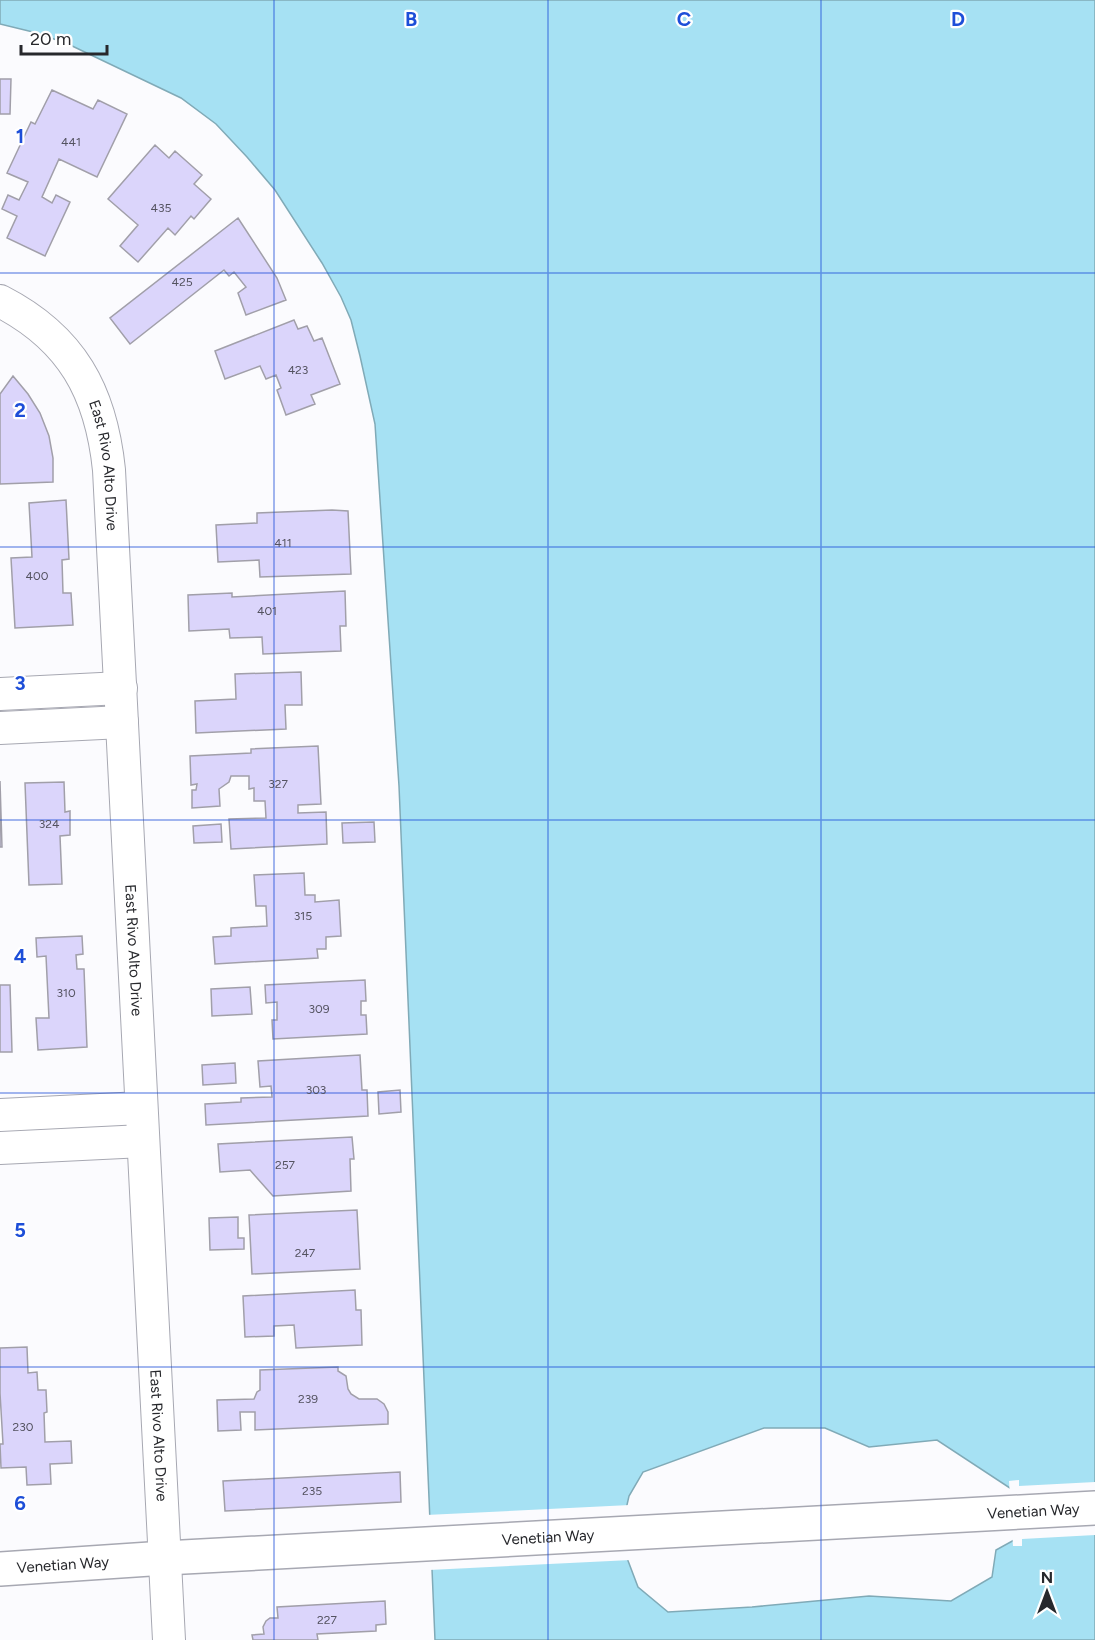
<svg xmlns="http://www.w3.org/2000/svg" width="1095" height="1640" viewBox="0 0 1095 1640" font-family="Figtree,sans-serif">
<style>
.water{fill:#a6e1f3;stroke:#80aab7;stroke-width:1.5;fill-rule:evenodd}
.pier{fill:#fbfbfe}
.building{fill:#dbd5fb;stroke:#a19fa9;stroke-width:1.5}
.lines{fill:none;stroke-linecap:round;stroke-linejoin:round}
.street-casing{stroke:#a7a8b2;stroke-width:34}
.secondary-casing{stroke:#a7a8b2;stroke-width:36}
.street{stroke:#fff;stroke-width:32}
.secondary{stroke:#fff;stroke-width:33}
.grid{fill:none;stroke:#1d4ed8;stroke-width:1.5;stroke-opacity:0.55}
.labels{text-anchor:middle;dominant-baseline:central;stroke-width:4.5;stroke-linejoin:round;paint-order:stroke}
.number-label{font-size:12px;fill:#545360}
.street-label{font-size:15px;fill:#27282c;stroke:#fff}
.grid-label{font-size:20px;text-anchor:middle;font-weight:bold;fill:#1d4ed8;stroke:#fff;stroke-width:4.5;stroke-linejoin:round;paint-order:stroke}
</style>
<rect width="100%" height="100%" fill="#fbfbfe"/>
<!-- water -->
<path class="water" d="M0,0H1095V1640H435L399,786L375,424L360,356L351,320L341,297L322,263L275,190L247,157L216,124L181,98L68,44L37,33L0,24ZM764,1428H825L869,1447L937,1440L1013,1490L1016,1539L996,1550L992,1577L951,1601L869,1596L752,1607L668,1612L638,1587L627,1558L624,1518L629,1496L643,1472Z"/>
<!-- pier -->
<path class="pier" d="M1019,1480V1486L1095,1482V1535L1022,1539V1546H1013L1009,1481Z
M630,1505L627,1518L631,1560L429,1570L426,1515Z"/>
<!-- building -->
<path class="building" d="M0,79H11L10,114H0Z
M52,90L93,109L98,100L127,114L97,177L59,159L42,197L52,203L56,195L70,202L45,256L7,238L17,216L2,209L8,195L19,200L28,182L7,173L31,122L35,124Z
M155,145L169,158L175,151L202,175L194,184L211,199L194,219L191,216L175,235L168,228L138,262L120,246L138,225L108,199Z
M238,218L277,278L286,300L246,315L238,293L246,287L234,272L229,276L224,270L130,344L110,318Z
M294,320L298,329L307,326L314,341L322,338L340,384L311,395L315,404L286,415L277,390L281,388L276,375L266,379L260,366L225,379L215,351Z
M13,376L28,394L40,413L49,436L53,458V482L0,484V394Z
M66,500L69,559L62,560L63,593H71L73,625L15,628L11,558L32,557L29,503Z
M332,510L348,511L351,574L260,577L259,560L218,562L216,525L257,523V513Z
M345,591L346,626H340L341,651L263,654L262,637L230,638L229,629L189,631L188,595L232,593V597Z
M301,672L302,705H285L286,729L196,733L195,701L236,699L235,674Z
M318,746L321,804L298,805V813L326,812L327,844L231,849L229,819L266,818L265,801H254V788L249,789V776H231L229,782L219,789L220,806L192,808V790H196L197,784L191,785L190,756L251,753V749Z
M0,781L2,847H0Z
M64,782L65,812L70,811V835L60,836L62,884L29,885L25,783Z
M374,822L375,842L343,843L342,823Z
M221,824L222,842L194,843L193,826Z
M304,873L305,895H315V902L339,900L341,936L326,937V949H317L318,958L215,964L213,937L231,936V928L267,926L266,906H256L254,875Z
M82,936L83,954L76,955L77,969H84L87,1047L38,1050L36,1018H49L46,956L37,957L36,938Z
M365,980L366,1001H361V1015H366L367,1034L273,1039L272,1020H277V1002L266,1003L265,985Z
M0,985H10L12,1052H0Z
M250,987L252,1014L212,1016L211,989Z
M360,1055L362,1090H367L368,1116L206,1125L205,1104L241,1102V1098L272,1097L271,1086L260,1087L258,1061Z
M235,1063L236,1083L203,1085L202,1065Z
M400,1090L401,1112L379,1114L378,1092Z
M352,1137L354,1159H350L351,1191L273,1196L250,1170L220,1172L218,1144Z
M357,1210L360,1269L252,1274L249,1215Z
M238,1217V1238H244V1249L210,1250L209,1218Z
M355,1290L356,1310H361L362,1345L296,1348L294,1325L274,1326V1336L245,1337L243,1296Z
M27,1347L28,1373L37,1372L38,1390H46L47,1412L44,1413L45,1442L71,1441L72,1463L50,1464L51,1484L27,1485L26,1467L1,1468L0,1444H3L0,1393V1348Z
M338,1367V1371L346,1376L348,1389L351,1394L359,1399H377L384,1404L388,1412V1424L255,1430V1412H240L241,1430L218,1431L217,1400L254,1399L257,1392L260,1390V1370Z
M400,1472L401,1502L225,1511L223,1481Z
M385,1601L386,1624L376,1625V1631L317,1634L318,1640H253L252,1635L264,1634L263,1627L266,1621L270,1618H278L277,1607Z"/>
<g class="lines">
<defs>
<g id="street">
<path id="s1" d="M0,301C72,338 101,392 109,470L169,1640"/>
<path d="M0,694L121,688"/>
<path d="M0,728L122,722"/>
<path d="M0,1115L141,1108"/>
<path d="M0,1148L143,1141"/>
</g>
<g id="secondary">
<path id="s2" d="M0,1569L165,1558L1095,1508"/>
</g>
</defs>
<!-- street casing -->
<use href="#street" class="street-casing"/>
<!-- secondary casing -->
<use href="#secondary" class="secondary-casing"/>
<!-- street -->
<use href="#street" class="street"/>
<!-- secondary -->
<use href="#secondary" class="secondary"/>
</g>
<!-- grid -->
<path class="grid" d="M274,0V1640M548,0V1640M821,0V1640M0,273H1095M0,547H1095M0,820H1095M0,1093H1095M0,1367H1095"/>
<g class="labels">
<!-- number labels -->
<g class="number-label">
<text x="71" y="142">441</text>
<text x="161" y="208">435</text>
<text x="182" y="282">425</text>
<text x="298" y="370">423</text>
<text x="283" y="543">411</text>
<text x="37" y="576">400</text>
<text x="267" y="611">401</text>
<text x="278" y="784">327</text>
<text x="49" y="824">324</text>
<text x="303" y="916">315</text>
<text x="66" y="993">310</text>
<text x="319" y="1009">309</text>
<text x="316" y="1090">303</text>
<text x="285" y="1165">257</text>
<text x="305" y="1253">247</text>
<text x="308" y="1399">239</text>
<text x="23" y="1427">230</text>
<text x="312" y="1491">235</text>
<text x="327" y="1620">227</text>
</g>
<!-- street labels -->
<g class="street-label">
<text stroke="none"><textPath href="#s1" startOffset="206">East Rivo Alto Drive</textPath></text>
<text stroke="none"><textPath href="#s1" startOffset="692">East Rivo Alto Drive</textPath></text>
<text stroke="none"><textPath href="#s1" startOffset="1178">East Rivo Alto Drive</textPath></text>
<text stroke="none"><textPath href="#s2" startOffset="1035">Venetian Way</textPath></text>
<text stroke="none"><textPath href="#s2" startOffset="549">Venetian Way</textPath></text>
<text stroke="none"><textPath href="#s2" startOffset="63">Venetian Way</textPath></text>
</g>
</g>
<g class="grid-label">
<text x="411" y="26">B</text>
<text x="684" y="26">C</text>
<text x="958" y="26">D</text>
<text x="20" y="143">1</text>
<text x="20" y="417">2</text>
<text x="20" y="690">3</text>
<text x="20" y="963">4</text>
<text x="20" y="1237">5</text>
<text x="20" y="1510">6</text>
</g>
<!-- north arrow -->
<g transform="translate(1047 1592)" stroke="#ffffff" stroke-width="4.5" paint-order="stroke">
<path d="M0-4.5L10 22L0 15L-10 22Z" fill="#27282c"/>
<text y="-9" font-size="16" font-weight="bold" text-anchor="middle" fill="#27282c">N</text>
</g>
<!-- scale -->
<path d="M21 45v9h86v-9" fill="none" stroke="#27282c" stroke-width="3"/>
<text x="30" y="45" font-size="18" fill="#27282c" stroke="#ffffff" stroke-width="4.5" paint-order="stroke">20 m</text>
</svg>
